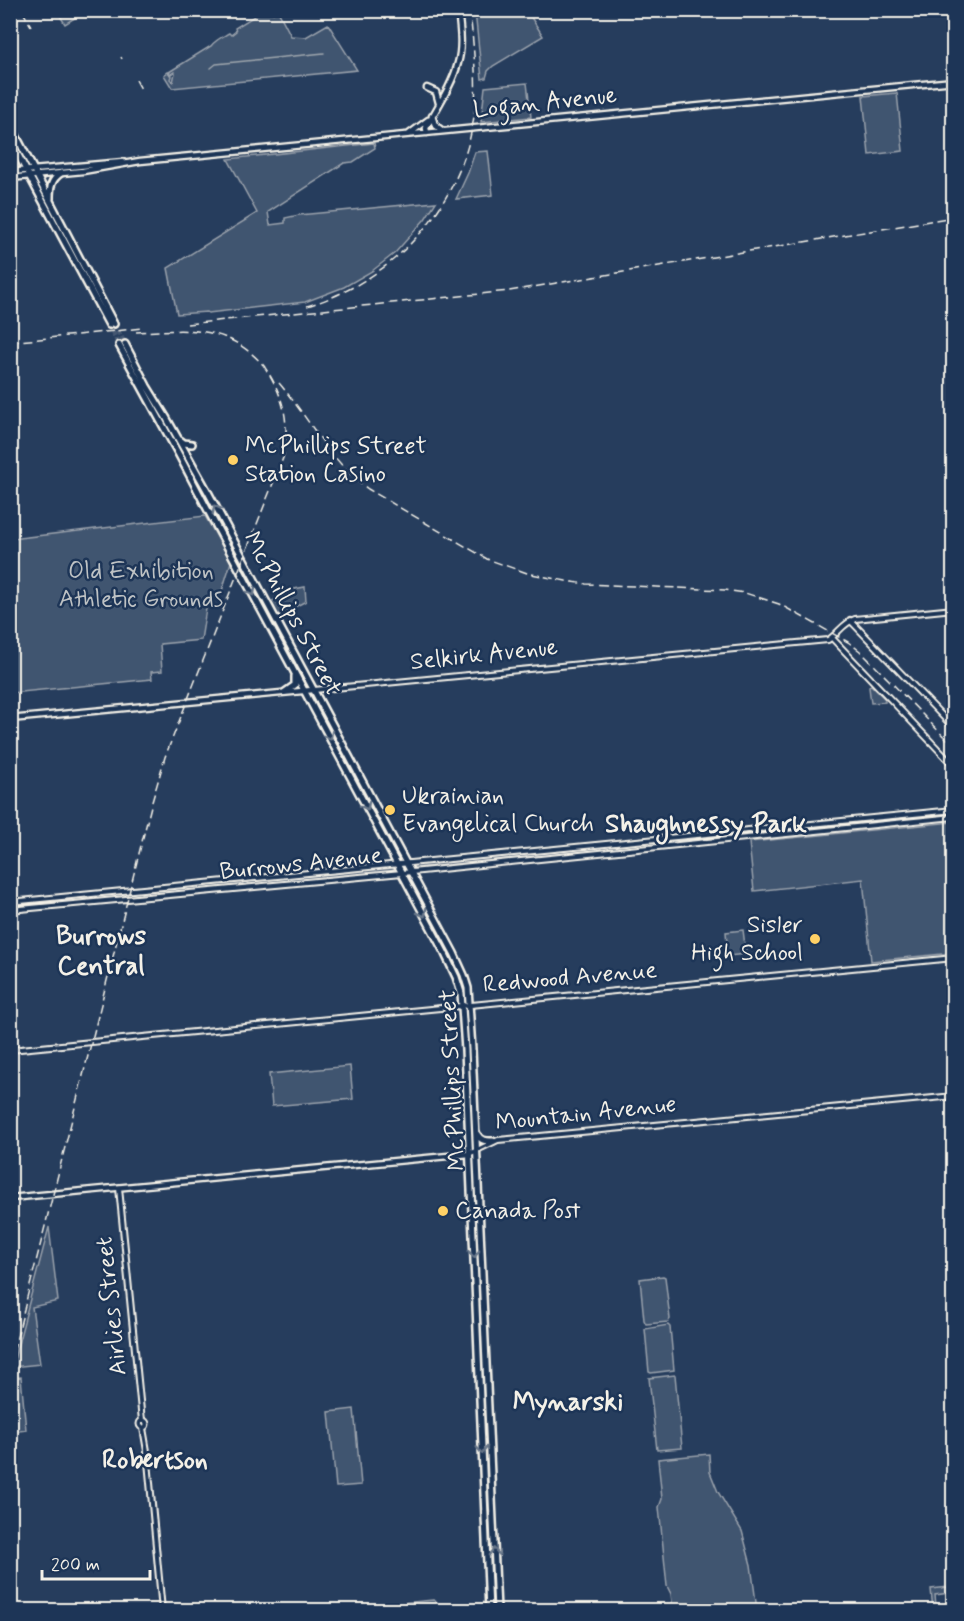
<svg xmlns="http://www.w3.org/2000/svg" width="964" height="1621" viewBox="0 0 964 1621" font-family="Mynerve,sans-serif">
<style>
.green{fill:#40546f;stroke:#9aa2ac;stroke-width:1.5}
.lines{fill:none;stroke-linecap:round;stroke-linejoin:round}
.stream{stroke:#9fa7ae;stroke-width:1.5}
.primary-tunnel{stroke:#455872;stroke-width:5;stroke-dasharray:5 2.5;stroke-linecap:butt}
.tertiary-casing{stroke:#f4f1e8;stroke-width:8}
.secondary-casing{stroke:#f4f1e8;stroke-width:9}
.primary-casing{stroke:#f4f1e8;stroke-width:10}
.tertiary{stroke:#1d3557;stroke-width:4}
.secondary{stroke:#1d3557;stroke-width:4.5}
.primary{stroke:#1d3557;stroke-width:5}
.rail{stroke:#f4f1e8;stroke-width:1.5;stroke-dasharray:9 4.5;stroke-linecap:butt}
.oneway{stroke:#68778a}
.poi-dot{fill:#ffd166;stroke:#1d3557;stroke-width:2}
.labels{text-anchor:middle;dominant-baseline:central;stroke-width:5;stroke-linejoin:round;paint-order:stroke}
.street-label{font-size:24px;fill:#f4f1e8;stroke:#1d3557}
.poi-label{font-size:24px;fill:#f4f1e8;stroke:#1d3557;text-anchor:start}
.park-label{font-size:24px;fill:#bec2c4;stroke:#1d3557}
.neighbourhood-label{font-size:26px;font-weight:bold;fill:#f4f1e8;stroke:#1d3557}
</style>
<rect width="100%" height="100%" fill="#263d5d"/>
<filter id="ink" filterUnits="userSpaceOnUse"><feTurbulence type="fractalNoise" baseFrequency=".0167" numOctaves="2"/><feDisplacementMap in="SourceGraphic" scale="12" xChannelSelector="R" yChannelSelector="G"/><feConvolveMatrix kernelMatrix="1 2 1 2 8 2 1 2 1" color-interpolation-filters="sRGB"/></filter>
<g filter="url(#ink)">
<!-- green -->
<path class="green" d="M264,10L272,11L273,13L278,11L291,36L306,37L328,24L357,70L172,88L164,75L168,72L171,76L170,79L173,82L175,73L174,72L171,74L169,72L211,46C215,40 222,37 229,33L231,35L236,31L235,28Z
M57,11H78L81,14L65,24Z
M475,11H527L543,36L493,66L488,71L486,78L482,79Z
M527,83L531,117L481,122L485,87Z
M897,93L903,151L869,155L863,96Z
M374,143L375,148L353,162L344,163L268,212L270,225L285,223V218L299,215L436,202L425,219L395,253L372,271L344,287L305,302L208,313L207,312L177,314L168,268L257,213L228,159Z
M488,151L493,195L456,199L468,173L475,152Z
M205,516L231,562L221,594L208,596L201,640L160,644L162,671L151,672L152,679L11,693V539Z
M305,587L306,601L278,616L271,602L289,590Z
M871,685L885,699V702L871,703L869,687Z
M953,822V953L871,961L863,879L754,891L749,842Z
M599,847L601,848L599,850L414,868L412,867L413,865Z
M392,867L394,869L392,872L251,885L247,883L250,881Z
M240,882L243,884L241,886L143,895L141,893L142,891Z
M128,892L127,897L95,900L93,898L95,896Z
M86,896L89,898L87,900L11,908V903Z
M743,930L746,954L728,956L726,932Z
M350,1066L353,1099L272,1106L269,1074Z
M49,1227L58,1301L32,1307L40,1364L12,1367Z
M663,1276L665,1277L670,1319L668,1322L646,1324L644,1320L640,1279Z
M668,1325L670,1327L674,1370L651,1373L649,1372L645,1329Z
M675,1375L682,1448L657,1450L649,1378Z
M21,1377L26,1430L11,1432V1378Z
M354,1409L361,1485L336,1487L329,1412Z
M709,1454L710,1472L718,1492L742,1531L751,1565L757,1610H673L671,1594L667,1586L659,1507L662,1499L658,1459Z
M949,1587V1593L935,1595L936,1606L953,1604V1610H933L931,1589Z
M433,1600L437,1602V1610H401V1605L403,1603Z"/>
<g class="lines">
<!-- stream -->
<path class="stream" d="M211,68L216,64L324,53"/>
<!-- primary-tunnel -->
<path class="primary-tunnel" d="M114,324L125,344
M109,325L119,345"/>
<defs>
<path id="tertiary" d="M850,620L954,728
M832,638L954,766
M314,690L828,640C838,634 843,623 855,619L954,609
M10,902L954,810
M10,910L402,873L954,817
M10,1050L954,958
M469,1154L498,1140L954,1096
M119,1188L142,1421
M139.5 1424a3.5 3.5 0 1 1 7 0a3.5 3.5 0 1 1-7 0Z
M143,1428L147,1451L162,1610"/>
<path id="secondary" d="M427,88L436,92L439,103
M432,116L435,125L443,131
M427,133L426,128C437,107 452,86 458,63C463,46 460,28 458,10
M409,134L428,120
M10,172L123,162
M10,178L83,171L140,161L954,81
M10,719L313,690
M10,1198L469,1154"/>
<path id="primary" d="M10,124L114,324
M10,140L109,325
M50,199C50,187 51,180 61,173
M125,344L147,386L166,417L208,492L454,953L464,975L468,988L472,1049L497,1610
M119,345L179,455L213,520L445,954L456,977L461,993L465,1050L489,1610
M180,440L184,443L192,444
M285,692L295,685V676
M477,1134C481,1141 485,1141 493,1141"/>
</defs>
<!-- tertiary casing -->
<use href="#tertiary" class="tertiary-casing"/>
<!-- secondary casing -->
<use href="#secondary" class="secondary-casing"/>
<!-- primary casing -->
<use href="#primary" class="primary-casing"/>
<!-- tertiary -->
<use href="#tertiary" class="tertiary"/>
<!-- secondary -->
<use href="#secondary" class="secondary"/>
<!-- primary -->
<use href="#primary" class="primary"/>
<!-- rail -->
<path class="rail" d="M22,10L31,26
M92,10L96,16
M121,57L122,59
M136,80L141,89
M307,306C393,281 462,206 474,116C478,81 473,46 470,10
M187,324L509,291L954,217
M136,332C190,330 226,323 265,367
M10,342L143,328
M279,383C309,418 330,461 368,489L487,559L527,573L566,581L586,584L725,590L745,593L779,604L848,642L860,651L889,680L954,747
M10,1365L152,802L165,757L283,458C291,421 283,392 261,362"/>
</g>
<!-- one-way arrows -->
<defs><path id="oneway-chevron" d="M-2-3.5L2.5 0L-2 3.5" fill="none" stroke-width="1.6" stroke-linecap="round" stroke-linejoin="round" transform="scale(1.5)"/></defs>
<g class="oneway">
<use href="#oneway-chevron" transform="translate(216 509) rotate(-118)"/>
<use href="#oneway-chevron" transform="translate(252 592) rotate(61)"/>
<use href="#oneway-chevron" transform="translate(329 736) rotate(62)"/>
<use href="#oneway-chevron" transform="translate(366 806) rotate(62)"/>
<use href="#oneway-chevron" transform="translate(423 913) rotate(62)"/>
<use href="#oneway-chevron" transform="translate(474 1254) rotate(87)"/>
<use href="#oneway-chevron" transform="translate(482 1450) rotate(88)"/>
<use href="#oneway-chevron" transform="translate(494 1552) rotate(-93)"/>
</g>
</g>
<!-- markers -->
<g class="poi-dot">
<circle cx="233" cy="460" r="6"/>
<circle cx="390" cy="810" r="6"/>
<circle cx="815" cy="939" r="6"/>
<circle cx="443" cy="1211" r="6"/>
</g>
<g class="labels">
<!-- street labels -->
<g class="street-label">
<text transform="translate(545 103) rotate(-6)">Logan Avenue</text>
<text transform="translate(292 614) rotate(62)">McPhillips Street</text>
<text transform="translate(484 655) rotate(-6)">Selkirk Avenue</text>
<text transform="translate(301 864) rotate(-6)">Burrows Avenue</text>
<text transform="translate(570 978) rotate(-5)">Redwood Avenue</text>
<text transform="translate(453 1080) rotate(-93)">McPhillips Street</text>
<text transform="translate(586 1114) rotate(-6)">Mountain Avenue</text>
<text transform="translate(112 1306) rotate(-96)">Airlies Street</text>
</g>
<!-- poi labels -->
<g class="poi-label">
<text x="245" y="446">McPhillips Street<tspan x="245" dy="28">Station Casino</tspan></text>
<text x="402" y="796">Ukrainian<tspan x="402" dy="28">Evangelical Church</tspan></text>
<text x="803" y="925" text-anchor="end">Sisler<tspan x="803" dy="28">High School</tspan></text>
<text x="455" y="1211">Canada Post</text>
</g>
<!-- park labels -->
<g class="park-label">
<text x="141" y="571">Old Exhibition<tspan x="141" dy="28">Athletic Grounds</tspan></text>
</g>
<!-- neighbourhood labels -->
<g class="neighbourhood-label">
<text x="706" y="825">Shaughnessy Park</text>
<text x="101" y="937">Burrows<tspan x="101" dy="30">Central</tspan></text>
<text x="568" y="1403">Mynarski</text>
<text x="155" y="1461">Robertson</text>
</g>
</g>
<!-- margin -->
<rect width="964" height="1621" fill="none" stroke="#1d3557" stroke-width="36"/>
<rect x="18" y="18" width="928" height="1585" fill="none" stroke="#f4f1e8" stroke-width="2" filter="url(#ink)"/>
<!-- scale -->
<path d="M42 1570v9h108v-9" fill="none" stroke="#f4f1e8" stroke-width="3"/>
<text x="51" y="1570" font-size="18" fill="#f4f1e8" stroke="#1d3557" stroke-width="4.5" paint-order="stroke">200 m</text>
</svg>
